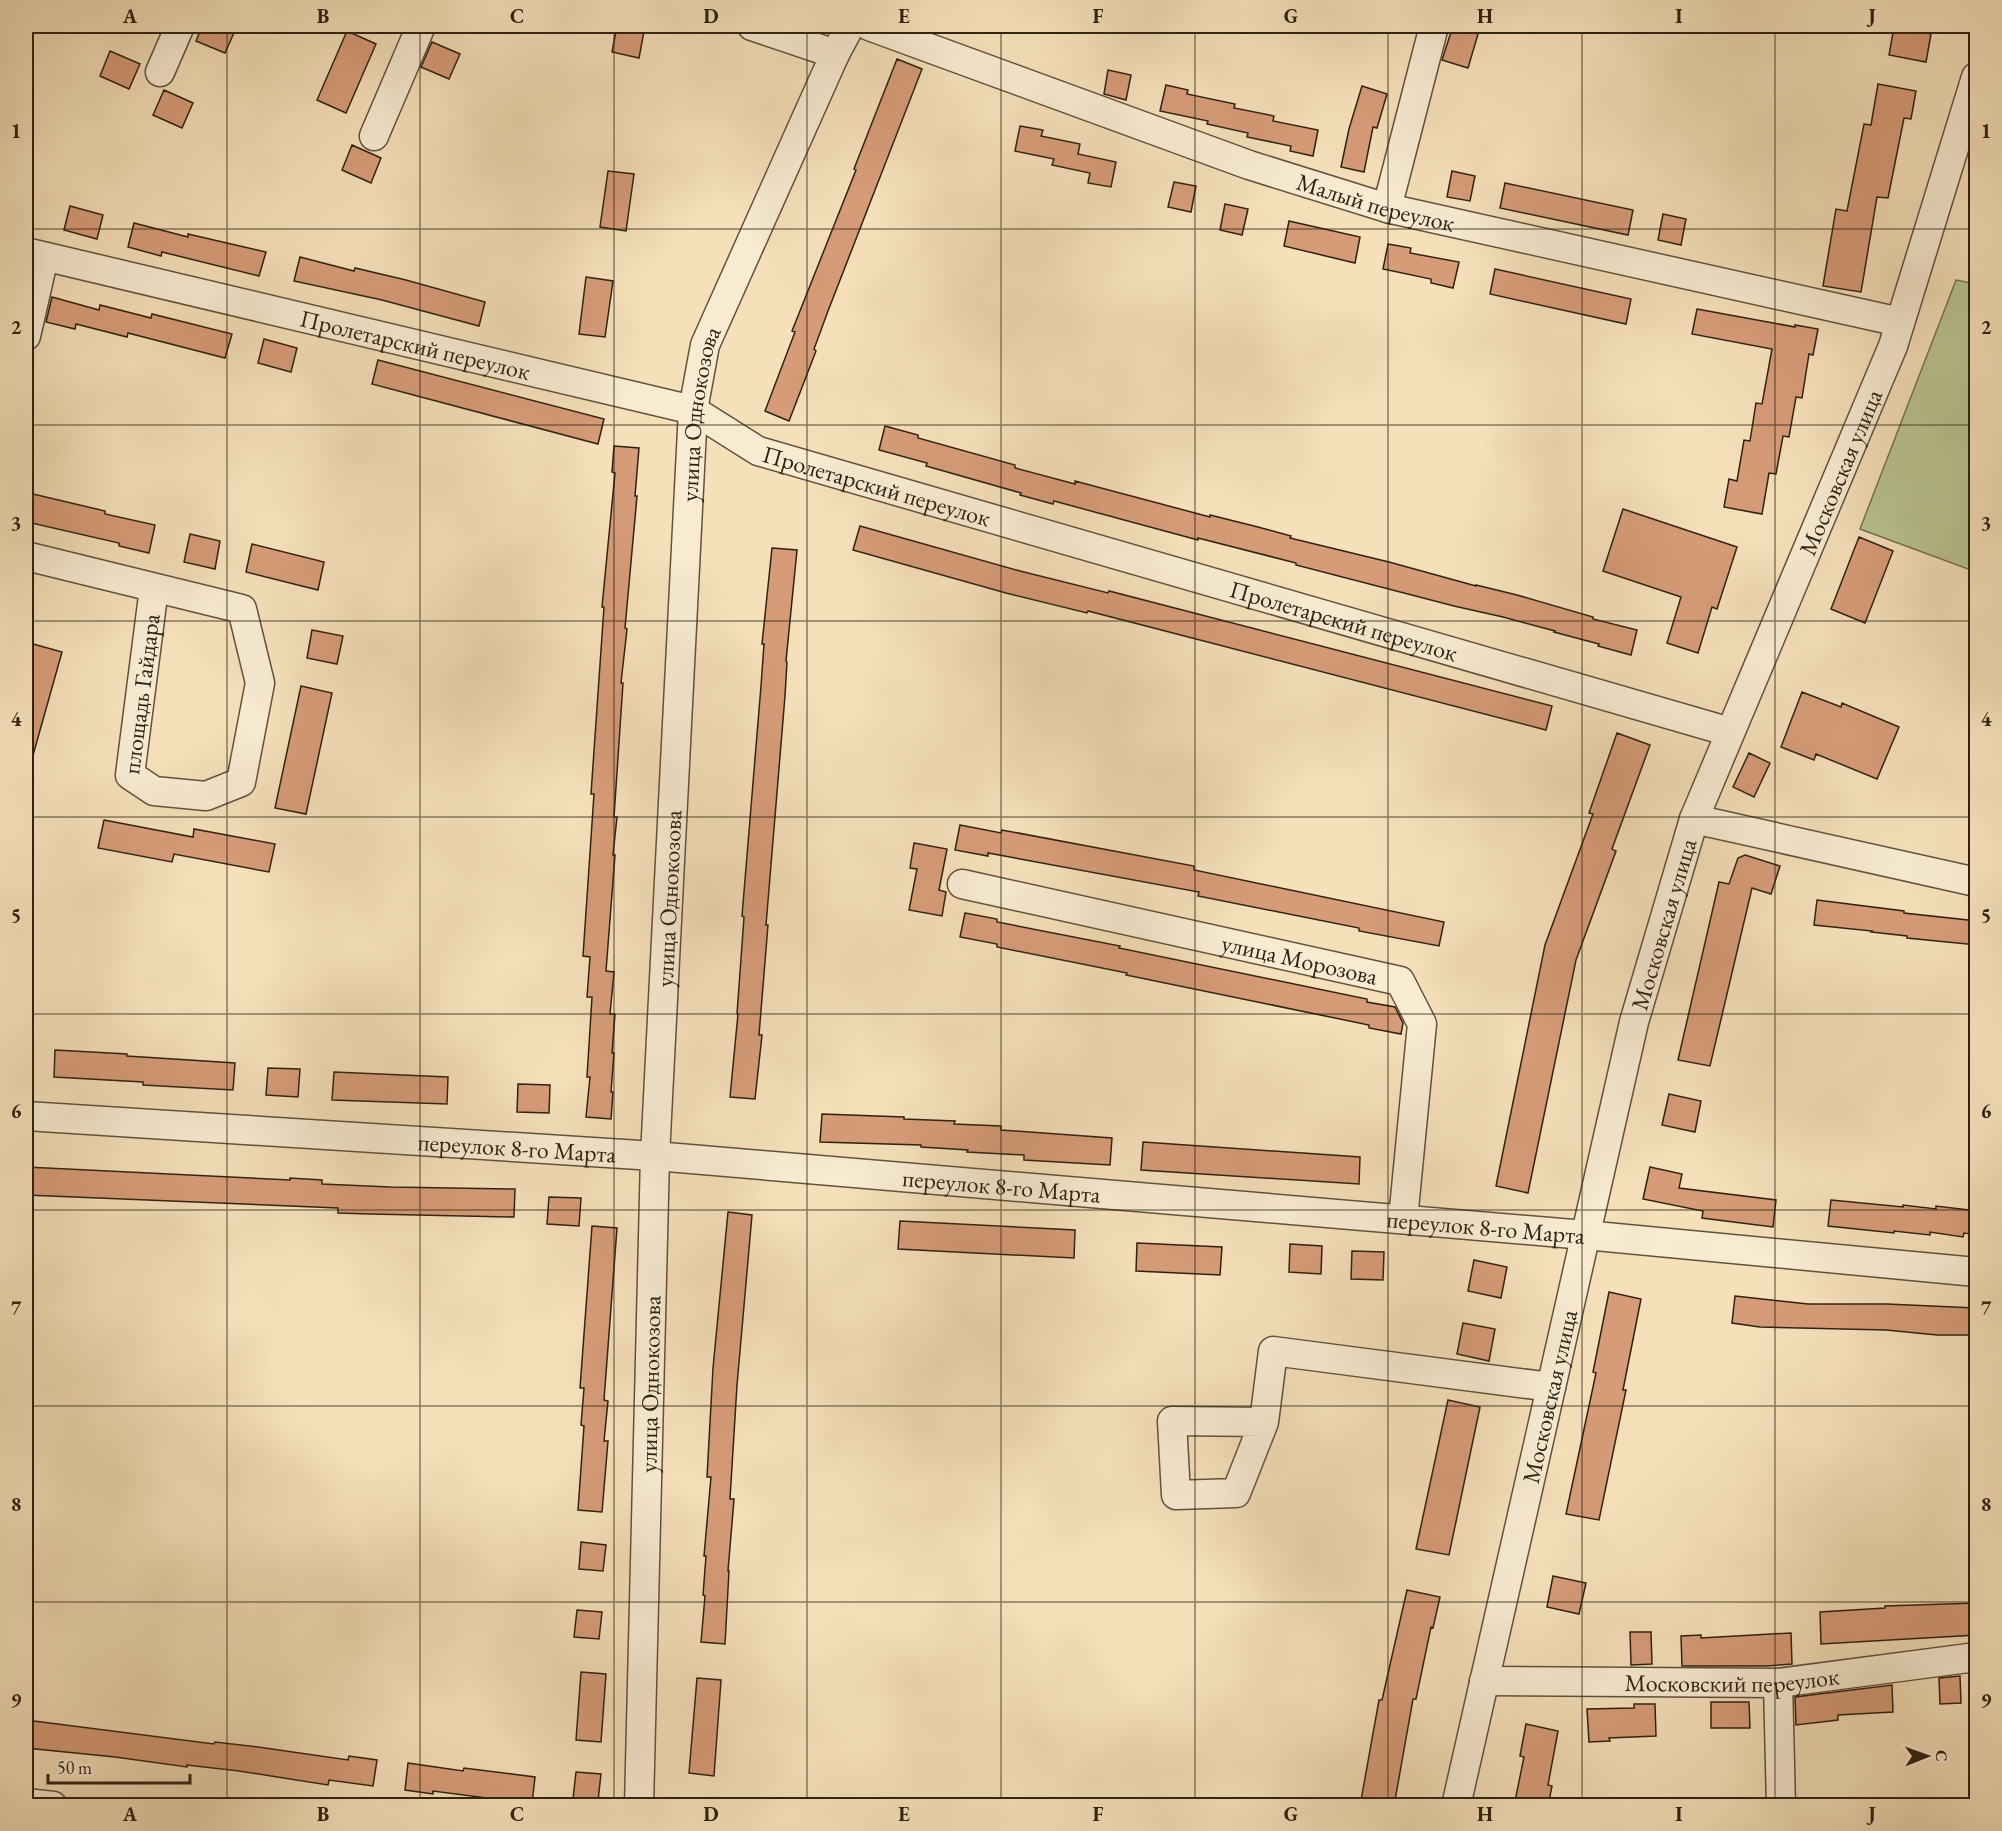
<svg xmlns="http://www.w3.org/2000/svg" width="2002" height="1831" viewBox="0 0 2002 1831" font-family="'EB Garamond',serif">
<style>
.green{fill:#b9c392;stroke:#747252;stroke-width:1.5}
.building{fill:#d69c78;stroke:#2e2212;stroke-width:1.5}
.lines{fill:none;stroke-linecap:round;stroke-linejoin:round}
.minor-casing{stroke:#60523c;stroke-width:31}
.minor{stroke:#f8ebd2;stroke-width:28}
.grid{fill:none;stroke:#2e2212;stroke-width:1.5;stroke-opacity:0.55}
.labels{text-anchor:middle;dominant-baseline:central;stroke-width:4.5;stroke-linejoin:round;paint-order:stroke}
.street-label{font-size:24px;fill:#2e2212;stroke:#f8ebd2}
.neatline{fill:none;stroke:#2e2212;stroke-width:2}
.grid-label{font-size:20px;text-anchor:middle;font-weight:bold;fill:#2e2212}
</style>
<rect width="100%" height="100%" fill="#f5e0ba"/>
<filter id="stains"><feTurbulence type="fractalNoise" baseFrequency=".00333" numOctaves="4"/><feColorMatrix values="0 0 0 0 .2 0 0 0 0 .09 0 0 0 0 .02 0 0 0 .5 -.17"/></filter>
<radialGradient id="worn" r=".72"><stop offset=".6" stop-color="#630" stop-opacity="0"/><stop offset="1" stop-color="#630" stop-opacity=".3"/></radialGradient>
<!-- green -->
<path class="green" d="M1956,280L1976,284V572L1860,529Z"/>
<!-- building -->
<path class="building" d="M202,26H237L225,53L196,41Z
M617,26H645L639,58L612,52Z
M1453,26L1478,34L1468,68L1442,60Z
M1894,27L1931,34L1926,62L1889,55Z
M347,31L376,44L346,113L317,100Z
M432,42L460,54L449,79L421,67Z
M110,51L140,64L129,89L100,76Z
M897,59L922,69L828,311L814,349L816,351L789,421L765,411L795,332L792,331L856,170L854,169Z
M1108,70L1131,75L1126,100L1104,94Z
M1878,84L1916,91L1911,119L1904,118L1888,198L1877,197L1861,292L1823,286L1836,209L1847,211L1864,124L1871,125Z
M1166,85L1188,90L1187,94L1235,104L1234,108L1274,116L1273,121L1318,130L1313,156L1290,151L1291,146L1247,137L1248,133L1207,124L1208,121L1160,111Z
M1362,86L1387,94L1377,128L1373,127L1364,172L1341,167L1349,129Z
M164,90L193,103L182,128L153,115Z
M1020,126L1043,130L1041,136L1080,144L1078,154L1116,162L1111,187L1088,183L1090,173L1052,165L1054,159L1015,151Z
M352,145L381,158L371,183L342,170Z
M608,171L634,174L626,231L600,227Z
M1452,171L1475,176L1470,201L1447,197Z
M1174,182L1196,186L1191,212L1168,207Z
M1505,183L1633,210L1628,235L1500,208Z
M1225,204L1248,209L1242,235L1220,230Z
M70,206L103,215L97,239L64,230Z
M1663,214L1686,219L1681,245L1658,240Z
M1289,221L1360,237L1355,263L1284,246Z
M134,223L188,237V234L266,252L259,276L162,252L161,256L128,247Z
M1388,244L1411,248L1410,253L1459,262L1453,288L1431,283V279L1383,269Z
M300,257L354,271L355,268L406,280L485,302L479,326L382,300L294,281Z
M1495,269L1631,299L1626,324L1490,294Z
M586,277L613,281L605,337L579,334Z
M52,297L99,310L100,305L151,318L152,314L232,334L225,358L128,333L127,337L76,324L75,329L46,322Z
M1697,309L1795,327V325L1818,329L1813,355L1809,354L1802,398L1796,397L1789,437L1783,436L1776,474L1769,473L1762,514L1724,507L1729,479L1737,481L1744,440L1750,441L1756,403L1762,404L1772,349L1692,334Z
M264,339L297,348L291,372L258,363Z
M378,360L604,419L598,444L372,384Z
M885,426L918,435V438L1015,465V468L1075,484V481L1210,517V515L1258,527L1291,536L1290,538L1389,562L1476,586V585L1517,595L1593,617V619L1637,630L1631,655L1598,646L1599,644L1554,632L1555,631L1503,617L1454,606L1296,565V563L1198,538V540L1054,501L1053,504L1020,495L1021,493L926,466L927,463L879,450Z
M614,446L639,448L635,496H637L625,628L627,629L621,683H623L614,817H617L613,855H615L606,971L614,972L610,1014H615L612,1053H614L611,1092H613L611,1119L586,1117L590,1077H587L592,997H587L590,957L583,956L594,794H591L604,607H602L615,473L612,472Z
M33,494L105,511V514L155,525L149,553L119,546V543L27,522Z
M1623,509L1737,547L1717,609L1712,607L1698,653L1667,643L1681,597L1603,571Z
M860,526L1020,571L1108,593L1109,591L1552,706L1546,730L1088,611L1087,613L1006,593L853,550Z
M190,534L220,541L215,569L184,562Z
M1859,537L1893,551L1865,623L1831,609Z
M252,544L324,562L318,590L246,572Z
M772,548L797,550L786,661L787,662L785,696L766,925H768L759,1035H762L755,1099L730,1097L738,1014H737L744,917L742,916L761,686L764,644H762Z
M312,630L343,636L337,664L307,658Z
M26,642L62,652L30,766H26Z
M301,686L332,693L306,814L275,808Z
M1802,692L1841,707L1842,703L1899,727L1877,779L1816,754L1814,760L1781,747Z
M1617,733L1650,745L1612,849L1616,851L1576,960L1528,1193L1496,1186L1545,945L1593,814L1589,813Z
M1749,753L1770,763L1754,797L1733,787Z
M104,820L193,837L194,829L275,844L269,872L174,854L172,862L98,848Z
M960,825L1001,833L1002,830L1194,866V870L1444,922L1439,946L1359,931V928L1198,896L1199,892L988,853V856L955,850Z
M914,843L947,849L939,890L946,892L942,916L909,910L917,869L910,868Z
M1745,855L1780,866L1771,894L1752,888L1710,1066L1678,1060L1719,882L1729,884L1738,858Z
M1817,900L1904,911V913L1977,921V945L1907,938V936L1871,932L1872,931L1814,925Z
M965,913L997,919V922L1120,946L1119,948L1367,999V1002L1395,1007L1403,1023L1401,1034L1369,1028V1025L1126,975L1127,973L997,947V944L960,937Z
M55,1050L127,1054V1056L235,1063L233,1090L143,1085V1082L54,1077Z
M268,1068L300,1069L298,1097L266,1095Z
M334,1072L448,1077L447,1104L332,1100Z
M518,1084L550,1085L549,1113L517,1112Z
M1669,1094L1701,1101L1695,1132L1662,1125Z
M822,1114L904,1117V1119L955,1121L954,1124L1001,1126V1130L1112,1138L1110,1165L1024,1160V1155L967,1152L968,1150L921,1147V1145L820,1142Z
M1143,1142L1360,1157L1359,1184L1141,1170Z
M26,1167L290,1180V1178L322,1180V1184L391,1187L515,1189L514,1217L370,1214L338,1213V1208L26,1195Z
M1650,1167L1682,1174L1679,1188L1776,1200L1773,1227L1702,1218L1703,1211L1643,1199Z
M549,1197L581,1198L579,1226L547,1224Z
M1831,1200L1903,1207V1205L1936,1209V1206L1977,1211V1235L1964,1233L1963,1237L1930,1232V1235L1894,1231V1233L1828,1226Z
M728,1212L752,1215L737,1385L730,1499H734L728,1571H729L725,1644L701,1642L705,1596L703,1595L706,1556H704L711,1477H707L713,1368Z
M900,1221L1075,1230L1074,1258L898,1249Z
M592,1226L617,1228L604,1400L608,1401L604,1441H608L602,1512L578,1510L584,1426L581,1425L584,1388H580Z
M1137,1243L1222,1247L1220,1275L1136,1271Z
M1290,1244L1322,1246L1321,1274L1289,1272Z
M1352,1251L1384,1252L1383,1280L1351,1279Z
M1474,1260L1507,1267L1501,1298L1468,1291Z
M1609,1292L1641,1299L1623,1390H1626L1599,1520L1566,1514L1596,1373L1593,1372Z
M1735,1296L1808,1304H1887L1975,1308L1974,1335H1937L1886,1330L1760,1327L1732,1323Z
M1463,1323L1495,1329L1489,1361L1457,1354Z
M1448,1400L1480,1407L1449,1555L1416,1549Z
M581,1542L606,1545L603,1571L579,1569Z
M1553,1576L1586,1583L1579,1614L1547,1607Z
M1407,1590L1440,1597L1433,1628L1431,1627L1416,1699H1413L1394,1806H1360L1379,1700H1382Z
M1977,1603V1635L1821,1644L1820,1612L1885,1608V1606Z
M577,1610L602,1612L599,1639L574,1637Z
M1630,1632H1651L1652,1664L1631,1665Z
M1791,1633L1792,1664L1767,1666H1682L1681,1636L1701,1635V1638Z
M581,1672L606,1674L601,1742L576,1740Z
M1960,1676L1961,1703L1940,1704L1939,1678Z
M697,1678L721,1680L714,1776L689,1773Z
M1892,1685L1893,1712L1838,1715V1720L1796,1725L1795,1697Z
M1711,1702H1749L1750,1728H1711Z
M1634,1704H1655L1656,1736L1609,1738L1610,1741L1589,1742L1587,1709L1634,1708Z
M26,1720L214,1744L215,1742L258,1747L348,1760L349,1756L377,1760L373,1786L329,1780L328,1785L239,1771L187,1765V1767L115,1757L26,1748Z
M1526,1724L1558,1731L1548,1785L1552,1786L1548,1806H1514L1524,1757L1520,1756Z
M408,1763L463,1771L464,1768L535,1777L532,1804L433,1791V1794L405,1790Z
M576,1772L601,1774L598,1801L573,1799Z"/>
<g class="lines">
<defs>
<g id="minor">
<path d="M752,26L835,54"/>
<path id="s1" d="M869,26L1249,165L1387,208L1900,322"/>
<path d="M160,72L180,26"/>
<path d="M374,136L421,26"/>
<path d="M1387,208L1434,26"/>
<path id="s2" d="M26,252L693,410L758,451L1730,732"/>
<path d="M26,336L44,257"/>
<path id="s3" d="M26,556L242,609L260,683L241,782L206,796L154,791L130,775L154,588"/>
<path d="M1694,819L1976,882"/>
<path id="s4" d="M962,884L1400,981L1422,1024L1403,1219"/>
<path id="s5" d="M26,1116L655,1156L1585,1235L1976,1272"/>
<path d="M1264,1422L1172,1421L1176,1495L1236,1493L1264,1422L1273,1351L1551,1387"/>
<path id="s6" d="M1484,1681L1778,1683L1976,1657"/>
<path d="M1778,1683L1781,1806"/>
<path d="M26,1803L53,1806"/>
<path id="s7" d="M639,1806L655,1156L693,410L705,345L835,54L850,26"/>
<path id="s8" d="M1456,1806L1634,1022L1694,819L1893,346L1976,77"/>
</g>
</defs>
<!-- minor casing -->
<use href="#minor" class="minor-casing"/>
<!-- minor -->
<use href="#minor" class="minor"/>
</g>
<!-- grid -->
<path class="grid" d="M227,26V1806M420,26V1806M614,26V1806M807,26V1806M1001,26V1806M1195,26V1806M1388,26V1806M1582,26V1806M1775,26V1806M26,229H1976M26,425H1976M26,621H1976M26,817H1976M26,1014H1976M26,1210H1976M26,1406H1976M26,1602H1976"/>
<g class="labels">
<!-- street labels -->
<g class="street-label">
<text stroke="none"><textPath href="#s1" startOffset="537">Малый переулок</textPath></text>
<text stroke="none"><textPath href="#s2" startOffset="400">Пролетарский переулок</textPath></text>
<text stroke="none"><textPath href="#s7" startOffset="1394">улица Однокозова</textPath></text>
<text stroke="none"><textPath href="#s8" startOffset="1392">Московская улица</textPath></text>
<text stroke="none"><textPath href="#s2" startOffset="886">Пролетарский переулок</textPath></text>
<text stroke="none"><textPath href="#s2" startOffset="1372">Пролетарский переулок</textPath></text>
<text stroke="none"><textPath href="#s3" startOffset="600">площадь Гайдара</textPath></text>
<text stroke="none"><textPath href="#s7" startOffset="908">улица Однокозова</textPath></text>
<text stroke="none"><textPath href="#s8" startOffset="906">Московская улица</textPath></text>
<text stroke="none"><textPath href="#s4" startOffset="346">улица Морозова</textPath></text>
<text stroke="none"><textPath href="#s5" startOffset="492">переулок 8-го Марта</textPath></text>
<text stroke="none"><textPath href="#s5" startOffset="978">переулок 8-го Марта</textPath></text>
<text stroke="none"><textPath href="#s5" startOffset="1464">переулок 8-го Марта</textPath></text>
<text stroke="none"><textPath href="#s7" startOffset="422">улица Однокозова</textPath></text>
<text stroke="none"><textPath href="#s8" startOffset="420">Московская улица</textPath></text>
<text stroke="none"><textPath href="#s6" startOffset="248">Московский переулок</textPath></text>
</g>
</g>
<!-- margin -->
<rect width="2002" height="1831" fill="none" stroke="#f5e0ba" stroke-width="66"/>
<!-- north arrow -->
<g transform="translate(1927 1756) rotate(89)" stroke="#f8ebd2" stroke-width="4.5" paint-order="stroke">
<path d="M0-4.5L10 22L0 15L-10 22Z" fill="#2e2212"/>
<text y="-9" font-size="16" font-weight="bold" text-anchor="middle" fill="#2e2212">С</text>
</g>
<!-- scale -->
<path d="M48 1774v9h142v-9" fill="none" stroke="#2e2212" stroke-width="3"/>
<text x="57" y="1774" font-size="18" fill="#2e2212" stroke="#f8ebd2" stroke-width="4.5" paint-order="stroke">50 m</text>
<rect x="33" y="33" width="1936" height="1765" class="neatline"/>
<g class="grid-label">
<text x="130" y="23">A</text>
<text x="323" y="23">B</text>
<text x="517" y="23">C</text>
<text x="711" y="23">D</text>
<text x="904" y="23">E</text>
<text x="1098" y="23">F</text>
<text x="1291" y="23">G</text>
<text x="1485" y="23">H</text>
<text x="1679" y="23">I</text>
<text x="1872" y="23">J</text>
<text x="16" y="138">1</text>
<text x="1986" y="138">1</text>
<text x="16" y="334">2</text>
<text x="1986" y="334">2</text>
<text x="16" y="530">3</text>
<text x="1986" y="530">3</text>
<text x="16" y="726">4</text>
<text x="1986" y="726">4</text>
<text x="16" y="922">5</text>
<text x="1986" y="922">5</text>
<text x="16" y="1118">6</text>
<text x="1986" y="1118">6</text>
<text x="16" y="1315">7</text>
<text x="1986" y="1315">7</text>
<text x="16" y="1511">8</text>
<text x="1986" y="1511">8</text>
<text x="16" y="1707">9</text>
<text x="1986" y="1707">9</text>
<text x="130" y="1821">A</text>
<text x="323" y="1821">B</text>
<text x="517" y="1821">C</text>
<text x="711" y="1821">D</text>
<text x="904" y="1821">E</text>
<text x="1098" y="1821">F</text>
<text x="1291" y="1821">G</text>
<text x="1485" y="1821">H</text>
<text x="1679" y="1821">I</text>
<text x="1872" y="1821">J</text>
</g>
<rect width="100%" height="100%" filter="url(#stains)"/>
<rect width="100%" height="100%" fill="url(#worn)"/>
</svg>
